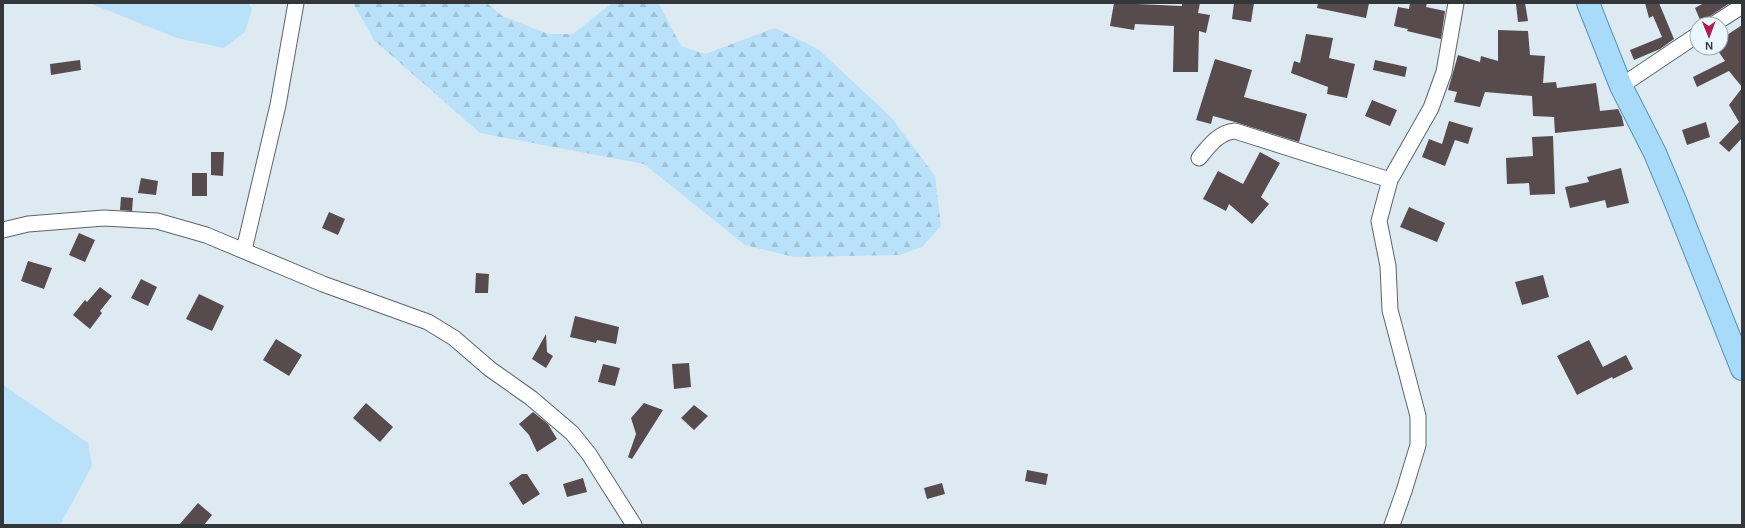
<svg xmlns="http://www.w3.org/2000/svg" width="1745" height="528" viewBox="0 0 1745 528" font-family="Helvetica,sans-serif">
<style>
.grass{fill:#b9e1fa}
.forest{fill:url(#forest-firs)}
.building{fill:#574b4d}
.lines{fill:none;stroke-linecap:round;stroke-linejoin:round}
.minor-casing{stroke:#5b656c;stroke-width:17}
.primary-casing{stroke:#5992b4;stroke-width:24}
.minor{stroke:#fff;stroke-width:15}
.primary{stroke:#a7dbf9;stroke-width:22}
</style>
<defs>
<pattern id="forest-firs" width="22" height="20" patternUnits="userSpaceOnUse"><rect width="22" height="20" fill="#b9e1fa"/><path d="M5 1l3.5 6h-7zM16 11l3.5 6h-7z" fill="#a0c2d7"/></pattern>
</defs>
<rect width="100%" height="100%" fill="#deeaf2"/>
<!-- grass -->
<path class="grass" d="M89,3H248L252,9L245,32L224,48L177,38Z
M3,385L88,443L92,466L60,525H3Z"/>
<!-- forest -->
<path class="forest" d="M353,3H487L502,16L548,34H573L612,3H654L659,4L681,46L705,54L775,28L818,49L891,117L935,176L941,226L922,247L899,255L794,257L745,245L644,164L480,133L374,40Z"/>
<!-- building -->
<path class="building" d="M1114,3L1182,6V3H1200L1198,13L1210,15L1206,33L1199,31L1198,72H1173L1174,26L1135,24L1134,30L1110,26Z
M1234,3H1254L1251,22L1232,19Z
M1318,3H1369L1366,18L1317,8Z
M1410,3H1427L1426,7L1445,11L1441,39L1407,31L1408,29L1394,26L1398,7L1409,9Z
M1525,3L1528,21L1518,22L1516,4Z
M1645,3H1659L1674,39L1660,49L1634,60L1630,50L1662,37L1653,16L1649,18Z
M1704,3H1730L1701,22L1695,8Z
M1742,25V87L1729,71L1697,87L1693,77L1725,61L1716,48H1721V39Z
M1498,30L1528,31L1530,55L1545,56L1543,83L1556,82L1557,88L1596,83L1600,111L1618,109L1622,117L1624,126L1555,133L1554,117L1533,116L1532,96L1485,92L1480,107L1454,102L1457,92L1448,90L1458,55L1480,62L1481,56L1498,61Z
M1306,34L1333,38L1329,58L1355,64L1347,98L1327,94L1328,87L1291,73L1294,61L1300,63Z
M1215,59L1252,70L1244,97L1307,114L1299,142L1235,122L1213,116L1211,124L1196,120Z
M80,60L81,70L51,75L50,64Z
M1375,60L1407,67L1405,77L1373,70Z
M1742,88V138L1729,152L1719,143L1739,122L1729,105Z
M1372,100L1397,110L1390,126L1365,116Z
M1449,121L1473,128L1468,144L1455,140L1445,166L1422,157L1429,139L1442,144Z
M1706,122L1710,137L1687,145L1682,130Z
M1553,136L1555,194L1530,195L1529,183L1507,184L1506,158L1533,156L1532,137Z
M211,152H224L223,176L211,175Z
M1260,152L1280,163L1261,197L1269,204L1252,224L1229,204L1226,211L1203,199L1218,171L1243,184Z
M1621,168L1629,203L1607,208L1605,200L1570,208L1565,187L1589,182L1587,177Z
M192,173H207V196H192Z
M141,178L158,181L156,195L138,193Z
M121,197L133,198L132,211L120,210Z
M1409,207L1445,223L1437,242L1400,227Z
M329,212L345,219L338,235L322,228Z
M79,233L95,240L85,262L69,255Z
M28,261L52,268L44,289L21,281Z
M476,273L489,274L488,293H475Z
M1543,275L1549,297L1522,305L1515,282Z
M141,279L157,287L148,306L131,298Z
M100,287L112,296L100,311L102,313L90,329L73,315L85,300L87,302Z
M199,294L224,306L212,331L186,319Z
M575,316L619,327L616,344L597,340L596,343L570,337Z
M546,334L547,352L553,356L546,368L532,359Z
M276,339L302,355L289,376L263,360Z
M1589,340L1603,367L1626,355L1633,369L1613,379L1612,377L1577,395L1557,356Z
M689,363L691,387L674,389L672,364Z
M603,364L620,368L615,386L598,382Z
M366,403L393,427L380,442L353,418Z
M644,403L663,410L632,459L628,457L636,434L631,418Z
M694,405L708,416L694,430L681,418Z
M533,412L548,424L557,439L537,452L529,435L519,424Z
M1027,470L1048,474L1046,485L1025,481Z
M522,474H527L540,494L523,505L509,483Z
M583,478L587,492L567,497L563,484Z
M942,483L945,494L927,499L924,488Z
M198,503L212,515L204,525H179Z"/>
<g class="lines">
<defs>
<path id="minor" d="M1714,24L1742,6
M1621,86L1697,35
M1199,158C1209,146 1219,132 1235,131L1390,180
M3,230L28,224L104,218L157,221L206,235L323,284L428,322L454,338L490,369L531,398L572,433L589,454L634,525
M244,250L278,105L296,3
M1392,525L1404,491L1418,445V416L1390,310L1388,266L1379,221L1390,180L1431,108L1444,72L1456,3"/>
<path id="primary" d="M1588,3L1621,86L1655,153L1676,203L1742,369"/>
</defs>
<!-- minor casing -->
<use href="#minor" class="minor-casing"/>
<!-- primary casing -->
<use href="#primary" class="primary-casing"/>
<!-- minor -->
<use href="#minor" class="minor"/>
<!-- primary -->
<use href="#primary" class="primary"/>
</g>
<!-- border -->
<rect width="1745" height="528" fill="none" stroke="#33373a" stroke-width="8"/>
<!-- north arrow -->
<g transform="translate(1709 36) rotate(179)"><circle r="19" fill="#ebf7ff" stroke="#a1aab0"/>
<path d="M0-3L7 15L0 10L-7 15Z" fill="#af1e51"/>
<text y="-6" font-size="11" font-weight="bold" text-anchor="middle" fill="#33373a">N</text>
</g>
</svg>
